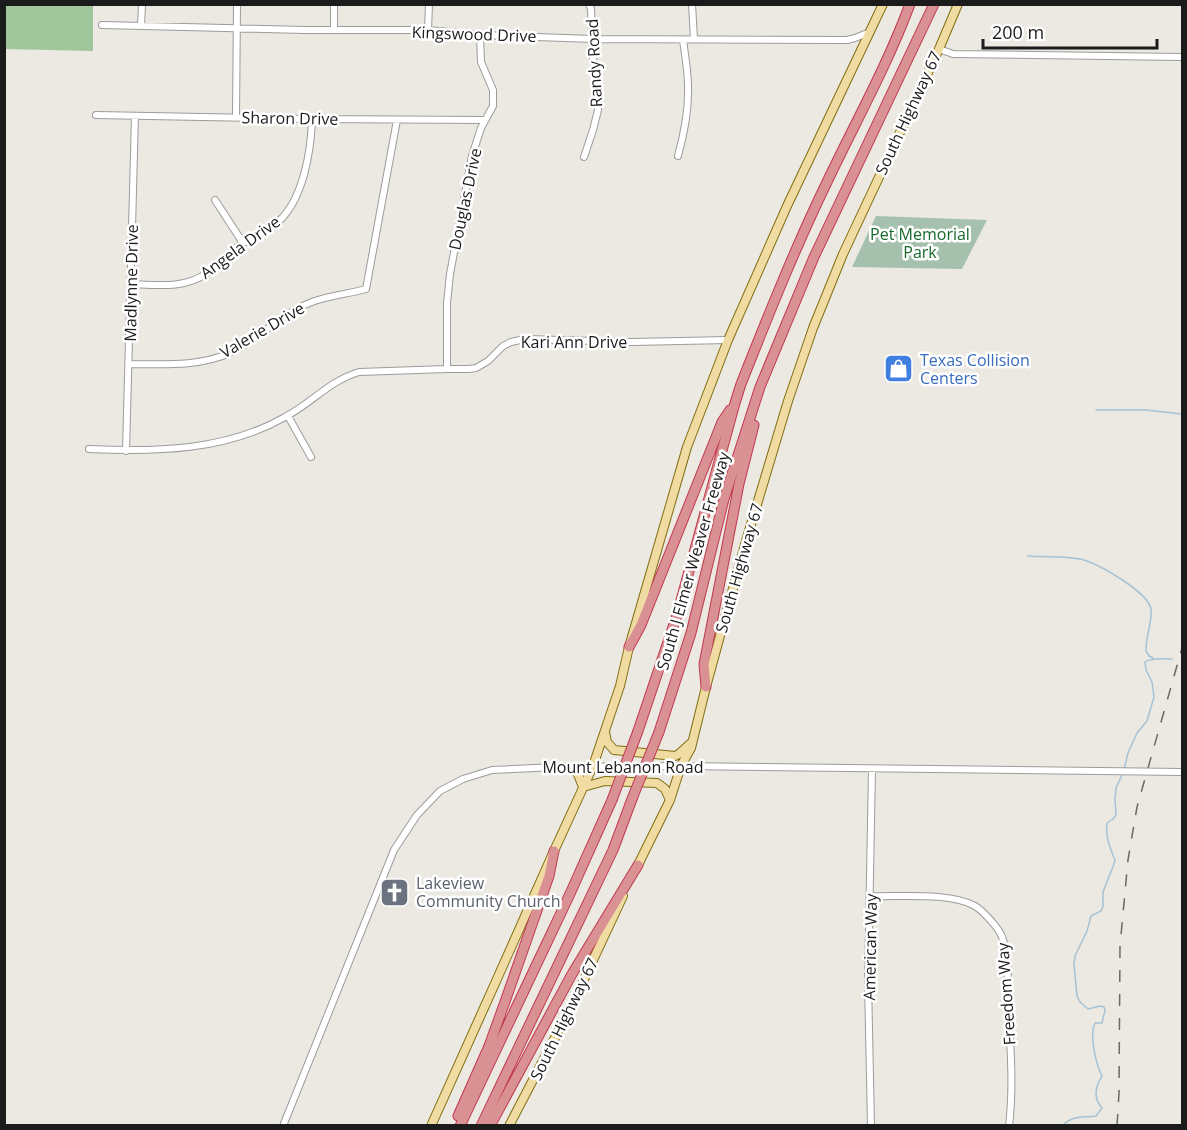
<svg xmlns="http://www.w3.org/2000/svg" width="1187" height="1130" viewBox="0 0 1187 1130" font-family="'Open Sans',sans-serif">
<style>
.forest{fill:#a0c69b}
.cemetery{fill:#a5c1ae}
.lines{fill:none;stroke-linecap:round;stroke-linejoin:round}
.stream{stroke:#a7c2d4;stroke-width:1.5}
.minor-casing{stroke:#9c9c9c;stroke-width:8}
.major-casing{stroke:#806e11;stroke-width:10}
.highway-casing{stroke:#c03850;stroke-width:11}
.minor{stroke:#fff;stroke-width:6}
.major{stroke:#f0dba2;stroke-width:8}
.highway{stroke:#da9193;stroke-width:9}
.rail{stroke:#696969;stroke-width:1.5;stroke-dasharray:12 12;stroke-linecap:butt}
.minor-bridge-casing{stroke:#9c9c9c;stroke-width:8;stroke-linecap:butt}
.highway-bridge-casing{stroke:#c03850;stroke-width:11;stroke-linecap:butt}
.minor-bridge{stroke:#fff;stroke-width:6}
.highway-bridge{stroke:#da9193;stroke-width:9}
.labels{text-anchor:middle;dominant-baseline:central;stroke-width:5;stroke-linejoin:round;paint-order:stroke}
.street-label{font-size:16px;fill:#1b1b1b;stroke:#fff}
.park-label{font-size:16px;fill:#186a2c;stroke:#fff}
.shop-label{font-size:16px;fill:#366cbe;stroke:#fff;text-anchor:start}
.worship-label{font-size:16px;fill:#5b616d;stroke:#fff;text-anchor:start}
</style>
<rect width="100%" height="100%" fill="#ebe9e1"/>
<!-- forest -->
<path class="forest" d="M5,4L93,5V51L5,49Z"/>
<!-- cemetery -->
<path class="cemetery" d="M876,216L987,220L962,269L852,267Z"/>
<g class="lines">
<!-- stream -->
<path class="stream" d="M1096,410H1146L1182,414
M1028,556C1043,557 1071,556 1084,560C1100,565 1148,592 1151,609C1153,619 1145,639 1146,651L1149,656L1153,658
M1124,770L1128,753L1137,733L1147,721L1154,697L1152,682L1146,670L1145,662C1152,657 1164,659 1172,659
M1062,1126C1074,1114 1082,1118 1096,1116L1102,1108C1093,1098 1095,1087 1102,1076C1096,1064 1089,1036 1095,1023H1102L1105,1010L1104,1007L1100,1006L1088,1009L1080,1002L1077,996L1074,964L1075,956L1087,931L1091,916L1101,911L1103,907V892L1114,864L1115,860C1110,848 1105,836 1107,823L1113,819L1116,815L1115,799L1116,788L1122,775"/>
<defs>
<path id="minor" d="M692,4L694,39
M102,25L305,30H428L480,35L593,39L847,40L855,38L870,32
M141,26L142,4
M334,30V4
M428,30L429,4
M939,49L953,54L1182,57
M96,115L312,119L485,120
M236,117L237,4
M678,156C684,134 689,110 688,86C688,71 685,55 683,40
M584,157L593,130L598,110L597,83L593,58L591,9L589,4
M215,200L243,243
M131,284C157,285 185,289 207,273C219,264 230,252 243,243C254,236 268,232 278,222C303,200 311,152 312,119
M129,364C163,364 198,367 230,353C259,339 282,313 312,302C330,295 349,294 366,289L397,120
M447,369V303L450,274L472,156L481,128L493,106V90L481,62L480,35
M288,416L311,457
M89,449C156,452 226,451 285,417C312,403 329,381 359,372L447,369H469L476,368L488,361L503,346L511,342L525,339L633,342L728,340
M126,451L135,116
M870,896C899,897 951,892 975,906C983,911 999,928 1002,937C1010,956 1007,981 1008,1001C1010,1042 1014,1084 1009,1126
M283,1126L394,850L417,815L440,791L463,779L492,770L556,767L681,766L1100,771
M871,1126L868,982L872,769"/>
<path id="major" d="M605,732L607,742L614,750L675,756L679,754L691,743
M567,767L577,772L583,787L605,781L657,783L665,789L670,800
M636,869L670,800L681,766L691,748L706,687L746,541L788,401L813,328L843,254L939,49L958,4
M431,1126L497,979L554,851L593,766L620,686L629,647L687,447L728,340L787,206L883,4
M509,1126L572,1005L623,896"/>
<path id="highway" d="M629,647L641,625L722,422L730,410
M706,687L704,664L739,484L754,425
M638,731L677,615L735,403L741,384C768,316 795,248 827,182C855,123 887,66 910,4
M659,732L691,633L724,499L760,387L814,257L934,4
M458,1116L489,1046L506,999L549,876L554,851
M460,1126L569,896L612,800
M481,1126L613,850L632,799
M490,1126L572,974L638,865"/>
</defs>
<!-- minor casing -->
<use href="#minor" class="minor-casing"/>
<!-- major casing -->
<use href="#major" class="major-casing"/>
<!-- highway casing -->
<use href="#highway" class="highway-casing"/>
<!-- minor -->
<use href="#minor" class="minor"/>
<!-- major -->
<use href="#major" class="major"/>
<!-- highway -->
<use href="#highway" class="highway"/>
<!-- rail -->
<path class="rail" d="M1117,1126L1119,1093L1120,946L1128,860L1137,807L1182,648"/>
<defs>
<path id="minor-bridge" d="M1100,771L1181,772"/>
<path id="highway-bridge" d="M632,799L659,732
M612,800L638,731"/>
</defs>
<!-- minor-bridge casing -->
<use href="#minor-bridge" class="minor-bridge-casing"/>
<!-- highway-bridge casing -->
<use href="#highway-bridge" class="highway-bridge-casing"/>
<!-- minor-bridge -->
<use href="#minor-bridge" class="minor-bridge"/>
<!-- highway-bridge -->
<use href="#highway-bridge" class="highway-bridge"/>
</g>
<!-- icons -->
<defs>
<symbol id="shop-square" viewBox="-11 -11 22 22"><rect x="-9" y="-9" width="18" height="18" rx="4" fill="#3f7fe0" stroke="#fff"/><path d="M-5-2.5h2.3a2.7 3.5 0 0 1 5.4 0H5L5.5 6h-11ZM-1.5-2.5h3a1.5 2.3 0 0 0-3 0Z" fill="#fff"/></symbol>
<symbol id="church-square" viewBox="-11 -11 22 22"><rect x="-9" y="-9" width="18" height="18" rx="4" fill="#6b7280" stroke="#fff"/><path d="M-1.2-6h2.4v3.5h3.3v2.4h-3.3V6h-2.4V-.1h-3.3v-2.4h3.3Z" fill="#fff"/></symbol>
</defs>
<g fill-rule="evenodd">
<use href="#shop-square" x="882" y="352" width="33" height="33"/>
<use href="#church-square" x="378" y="876" width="33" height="33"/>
</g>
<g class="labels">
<!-- street labels -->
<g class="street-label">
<text transform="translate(474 34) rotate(2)">Kingswood Drive</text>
<text transform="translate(594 63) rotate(-93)">Randy Road</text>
<text transform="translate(908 113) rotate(-65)">South Highway 67</text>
<text transform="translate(290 118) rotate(1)">Sharon Drive</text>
<text transform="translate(465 199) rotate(-78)">Douglas Drive</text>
<text transform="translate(240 247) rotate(-36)">Angela Drive</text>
<text transform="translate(131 283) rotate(-89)">Madlynne Drive</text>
<text transform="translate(262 330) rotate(-30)">Valerie Drive</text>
<text x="574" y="342">Kari Ann Drive</text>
<text transform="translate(693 561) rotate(-74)">South J Elmer Weaver Freeway</text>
<text transform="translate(739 568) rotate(-74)">South Highway 67</text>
<text x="623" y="767">Mount Lebanon Road</text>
<text transform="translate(870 947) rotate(-89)">American Way</text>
<text transform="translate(1006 994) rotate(-94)">Freedom Way</text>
<text transform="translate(564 1019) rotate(-64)">South Highway 67</text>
</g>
<!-- park labels -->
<g class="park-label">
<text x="920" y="234">Pet Memorial<tspan x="920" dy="18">Park</tspan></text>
</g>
<!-- shop labels -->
<g class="shop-label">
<text x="920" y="360">Texas Collision<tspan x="920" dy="18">Centers</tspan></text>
</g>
<!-- worship labels -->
<g class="worship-label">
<text x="416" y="883">Lakeview<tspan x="416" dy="18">Community Church</tspan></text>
</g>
</g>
<!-- border -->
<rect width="1187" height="1130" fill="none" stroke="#1b1b1b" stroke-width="12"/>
<!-- scale -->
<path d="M983 39v9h174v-9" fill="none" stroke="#1b1b1b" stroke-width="3"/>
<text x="992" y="39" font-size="18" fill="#1b1b1b" stroke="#ffffff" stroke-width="4.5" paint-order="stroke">200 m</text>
</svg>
